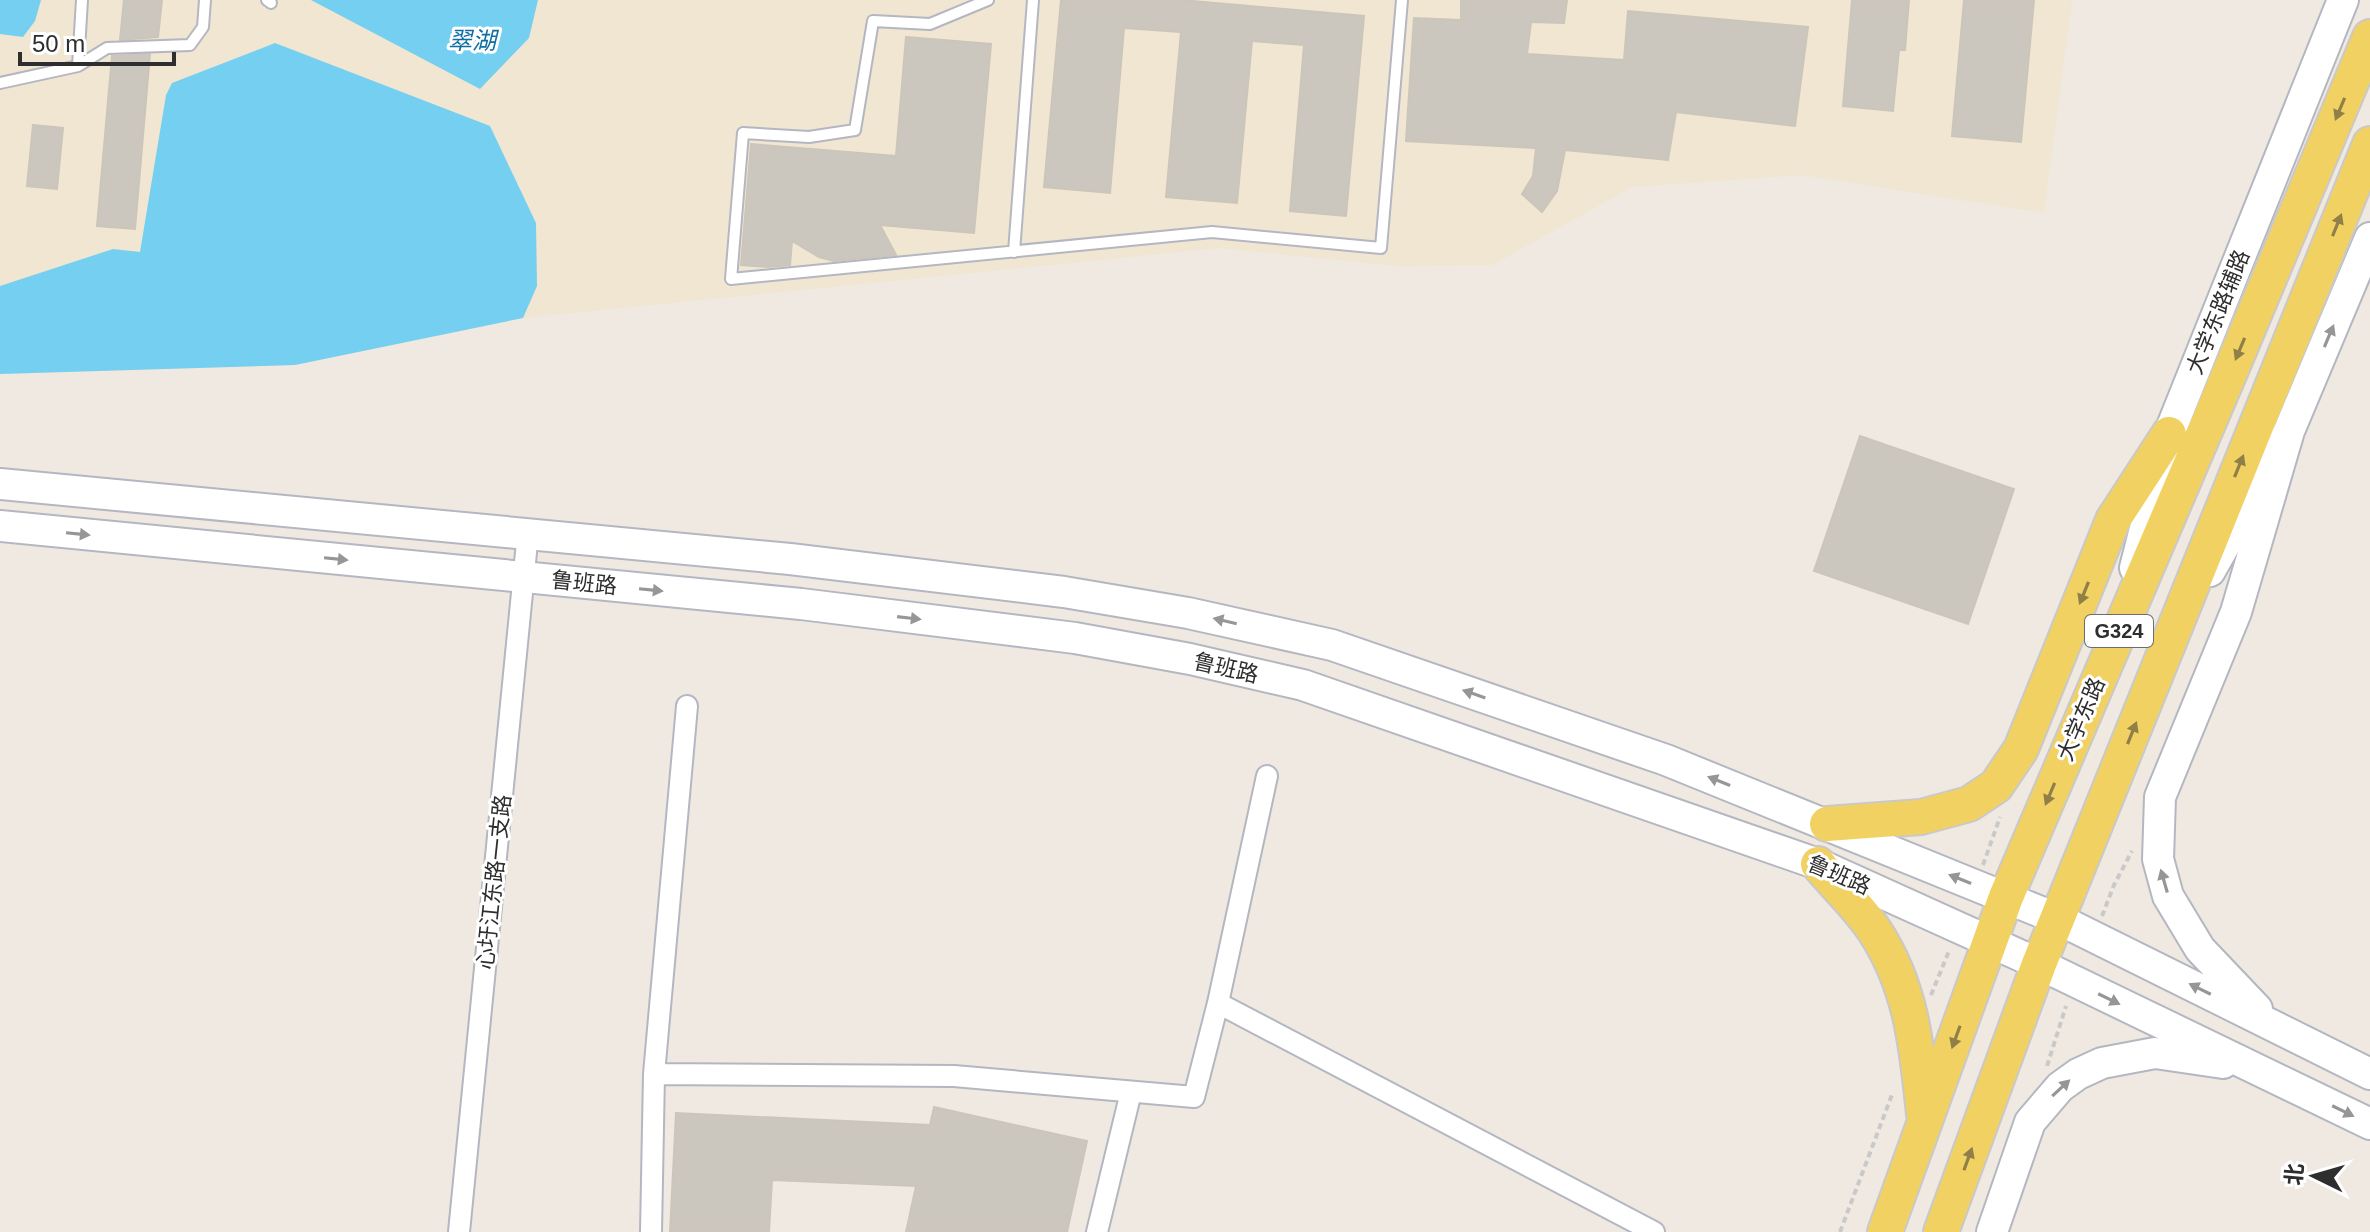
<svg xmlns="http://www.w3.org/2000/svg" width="2370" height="1232" viewBox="0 0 2370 1232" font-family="Arial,'Noto Sans SC',sans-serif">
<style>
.education{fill:#f0e6d1}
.water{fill:#75cff0}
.building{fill:#cbc7bf;stroke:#cbc5ba;stroke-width:2}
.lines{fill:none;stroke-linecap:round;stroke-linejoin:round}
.lane-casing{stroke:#b4b7c1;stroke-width:14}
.street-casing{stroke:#b4b7c1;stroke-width:24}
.secondary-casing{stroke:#b4b7c1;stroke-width:34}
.primary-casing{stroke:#c9c9c9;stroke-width:38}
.path{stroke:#c9c9c9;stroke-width:4;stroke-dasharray:6 4;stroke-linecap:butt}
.lane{stroke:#fff;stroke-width:10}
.street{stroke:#fff;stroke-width:20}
.secondary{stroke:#fff;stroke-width:30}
.primary{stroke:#f2d163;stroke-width:34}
.oneway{fill:#908048}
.oneway2{fill:#969696}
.labels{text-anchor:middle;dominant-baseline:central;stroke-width:6;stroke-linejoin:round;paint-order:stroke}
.shield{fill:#fff;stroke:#6d6d6d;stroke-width:2}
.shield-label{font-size:20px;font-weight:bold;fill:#2e2e2e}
.street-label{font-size:22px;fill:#2e2e2e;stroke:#fff}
.water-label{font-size:24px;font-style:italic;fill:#0d6fa3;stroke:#fff}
</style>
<rect width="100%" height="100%" fill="#efe9e1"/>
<!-- education -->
<path class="education" d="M0,0H2072L2044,213L1801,175L1632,187L1492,265L1397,266L1219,248L523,318L295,365L0,374Z"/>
<!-- water -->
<path class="water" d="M0,0H41L35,21L23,37L0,34Z
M311,0H538L529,38L480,89Z
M275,43L490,126L536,223L537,286L523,318L295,365L0,374V286L113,249L140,252L166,95L172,83Z"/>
<!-- building -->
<path class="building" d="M124,0H162L158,37L120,40Z
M1061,0H1181L1364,16L1346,216L1290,211L1304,45L1252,41L1237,203L1166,197L1181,32L1124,28L1110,193L1044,187Z
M1461,0H1567L1564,23L1531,22L1527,54L1624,60L1628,11L1808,27L1795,126L1676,112L1668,160L1565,150L1557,191L1542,212L1522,194L1533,176L1536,148L1406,141L1414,18L1461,20Z
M1852,0H1909L1905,50H1899L1893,111L1843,106Z
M1964,0H2034L2021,142L1952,136Z
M906,37L991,44L974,233L880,225L896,255L834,261L819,257L792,241L790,265L768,267L741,265L751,144L896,156Z
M150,54L135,229L97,226L112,56Z
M33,125L63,128L57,189L27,186Z
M1860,436L2014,489L1968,624L1814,571Z
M934,1107L1087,1141L1067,1232H906L916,1186L772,1180L769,1232H670L676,1113L930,1125Z"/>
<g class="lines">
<defs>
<path id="lane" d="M267,0L271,3
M988,0L930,24L873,21L855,130L809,137L743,133L731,279L1212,232L1381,248L1402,0
M78,66L82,0
M0,83L78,66L107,48L190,45L203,27L205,0
M1014,252L1033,0"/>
<path id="street" d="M1218,1003L1654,1232
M654,1074L954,1076L1194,1097L1218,1003L1267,776
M459,1232L528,532
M651,1232L654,1074L687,706
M1097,1232L1131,1092"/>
<path id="secondary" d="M0,484L790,559L1064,592L1188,613L1332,645L1666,760L2058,919L2370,1074
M0,526L801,604L1075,638L1190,659L1303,685L1818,864L2039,964L2370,1124
M2135,568L2169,434L2343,0
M2210,571L2289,431L2370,238
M2257,1009L2200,949L2168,896L2158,859L2160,797L2236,612L2289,431
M1992,1232L2030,1122L2060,1087L2078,1074L2102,1063L2155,1053L2223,1063"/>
<path id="primary" d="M1827,824L1921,817L1969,804L1996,786L2021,749L2113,520L2169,434
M1818,864C1836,886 1859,907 1874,930C1912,987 1917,1048 1924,1114
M1885,1232L2006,897L2231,370L2370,37
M1941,1232L2039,964L2370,144"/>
</defs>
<!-- lane casing -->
<use href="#lane" class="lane-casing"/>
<!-- street casing -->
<use href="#street" class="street-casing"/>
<!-- secondary casing -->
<use href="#secondary" class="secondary-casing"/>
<!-- primary casing -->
<use href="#primary" class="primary-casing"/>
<!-- path -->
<path class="path" d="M1983,865L2000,817
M2102,916L2114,885L2132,851
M1931,995L1949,951
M2047,1066L2066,1006
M1840,1232L1893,1092"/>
<!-- lane -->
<use href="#lane" class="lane"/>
<!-- street -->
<use href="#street" class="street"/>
<!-- secondary -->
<use href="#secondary" class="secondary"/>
<!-- primary -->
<use href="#primary" class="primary"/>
</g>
<!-- one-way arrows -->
<defs><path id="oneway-solid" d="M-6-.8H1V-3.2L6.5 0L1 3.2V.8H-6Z" transform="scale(2)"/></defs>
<g class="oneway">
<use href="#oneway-solid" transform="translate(2340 109) rotate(113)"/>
<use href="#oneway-solid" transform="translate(2337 225) rotate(-68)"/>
<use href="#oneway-solid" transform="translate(2240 349) rotate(113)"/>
<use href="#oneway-solid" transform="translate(2239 466) rotate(-68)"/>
<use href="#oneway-solid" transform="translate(2084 593) rotate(112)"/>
<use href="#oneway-solid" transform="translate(2132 733) rotate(-68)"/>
<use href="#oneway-solid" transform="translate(2050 794) rotate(113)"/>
<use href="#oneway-solid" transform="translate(1956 1037) rotate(110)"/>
<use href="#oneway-solid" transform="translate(1968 1159) rotate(-70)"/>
</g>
<g class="oneway2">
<use href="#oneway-solid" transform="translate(2329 336) rotate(-67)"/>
<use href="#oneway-solid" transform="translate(78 534) rotate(6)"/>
<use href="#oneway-solid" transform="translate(336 559) rotate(6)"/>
<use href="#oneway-solid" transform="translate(651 590) rotate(6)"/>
<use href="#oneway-solid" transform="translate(909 618) rotate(7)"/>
<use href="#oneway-solid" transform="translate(1225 621) rotate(-167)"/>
<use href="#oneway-solid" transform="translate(1474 694) rotate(-161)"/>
<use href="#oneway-solid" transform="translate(1719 781) rotate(-158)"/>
<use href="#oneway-solid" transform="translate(1960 879) rotate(-158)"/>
<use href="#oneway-solid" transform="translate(2164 881) rotate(-106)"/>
<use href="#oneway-solid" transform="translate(2200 989) rotate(-154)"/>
<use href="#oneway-solid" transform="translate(2109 999) rotate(26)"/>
<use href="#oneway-solid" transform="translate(2061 1088) rotate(-43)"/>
<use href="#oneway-solid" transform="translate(2343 1111) rotate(26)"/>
</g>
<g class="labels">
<!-- shield labels -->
<rect class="shield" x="2085" y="615" width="68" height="32" rx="6"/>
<g class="shield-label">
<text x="2119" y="631">G324</text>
</g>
<!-- street labels -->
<g class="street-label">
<text transform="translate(2218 312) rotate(-68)">大学东路辅路</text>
<text transform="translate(584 583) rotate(6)">鲁班路</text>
<text transform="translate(1226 668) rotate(13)">鲁班路</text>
<text transform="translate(2081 719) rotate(-67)">大学东路</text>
<text transform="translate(1839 875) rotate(23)">鲁班路</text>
<text transform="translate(494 882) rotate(-84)">心圩江东路一支路</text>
</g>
<!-- water labels -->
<g class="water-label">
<text x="472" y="40">翠湖</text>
</g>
</g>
<!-- north arrow -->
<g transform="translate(2314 1176) rotate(275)" stroke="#ffffff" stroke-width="6" paint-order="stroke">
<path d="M0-6L14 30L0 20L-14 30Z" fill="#2e2e2e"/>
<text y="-12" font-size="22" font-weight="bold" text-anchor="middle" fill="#2e2e2e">北</text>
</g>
<!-- scale -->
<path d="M20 52v12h154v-12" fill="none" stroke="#2e2e2e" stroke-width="4"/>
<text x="32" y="52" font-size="24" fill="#2e2e2e" stroke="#ffffff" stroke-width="6" paint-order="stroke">50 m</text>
</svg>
